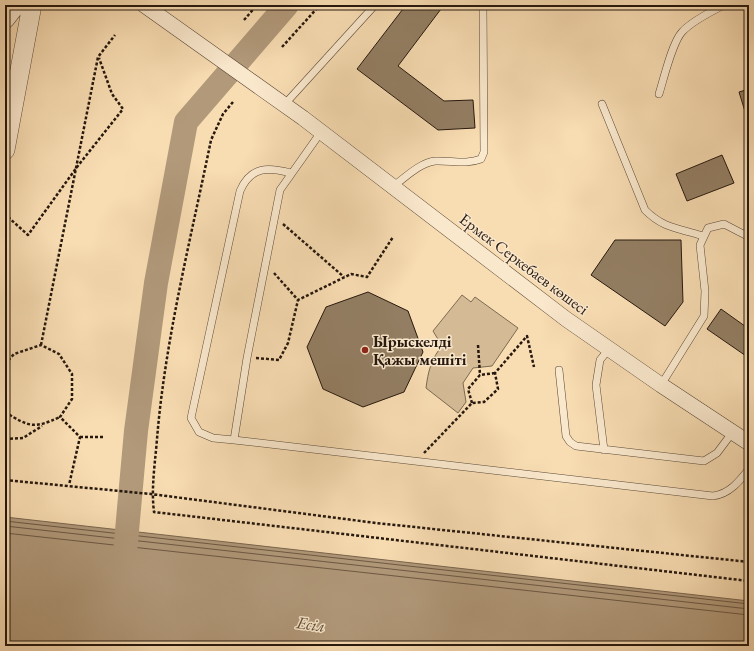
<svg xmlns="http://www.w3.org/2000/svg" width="754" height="651" viewBox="0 0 754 651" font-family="'EB Garamond',serif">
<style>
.green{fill:#d4bb96;stroke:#7d6a52}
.water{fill:#b1997a;stroke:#79654f}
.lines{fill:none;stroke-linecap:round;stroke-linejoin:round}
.shore{stroke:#6c5844;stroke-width:1}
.river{stroke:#b1997a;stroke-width:24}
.building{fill:#937e63;stroke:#26180e}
.service-casing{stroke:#5a4937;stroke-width:8}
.minor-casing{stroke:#5a4937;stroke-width:16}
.tertiary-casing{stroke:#5a4937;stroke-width:20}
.path{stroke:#26180e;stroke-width:2.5;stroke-dasharray:3 2;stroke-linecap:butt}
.service{stroke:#fae8cd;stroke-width:7}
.minor{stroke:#fae8cd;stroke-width:15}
.tertiary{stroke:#fae8cd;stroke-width:19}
.poi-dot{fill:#8f2418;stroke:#fae8cd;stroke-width:1.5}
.labels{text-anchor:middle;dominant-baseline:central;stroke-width:3;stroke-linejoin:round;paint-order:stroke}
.street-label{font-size:16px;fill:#26180e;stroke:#fae8cd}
.poi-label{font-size:16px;font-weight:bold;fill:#26180e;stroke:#fae8cd;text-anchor:start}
.water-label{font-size:17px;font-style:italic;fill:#5e4c39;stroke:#fae8cd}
</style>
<rect width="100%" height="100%" fill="#f8dcb2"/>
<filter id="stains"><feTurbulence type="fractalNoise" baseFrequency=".005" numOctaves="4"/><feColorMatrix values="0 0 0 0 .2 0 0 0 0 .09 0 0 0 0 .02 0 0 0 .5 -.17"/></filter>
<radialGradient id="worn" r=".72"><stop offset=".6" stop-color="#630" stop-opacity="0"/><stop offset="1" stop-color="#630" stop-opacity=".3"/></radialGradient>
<!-- green -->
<path class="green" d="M462,295L471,302L475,297L518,328L492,366L473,368L463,383L466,402L458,413L426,388C428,372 431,359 442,346L433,331Z"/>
<!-- water -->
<path class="water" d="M5,517L749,601V646H5Z"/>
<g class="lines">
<!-- shore -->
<path class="shore" d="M5,521L749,604
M5,526L749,609
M5,533L749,615"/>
<!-- river -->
<path class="river" d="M124,564L136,431L156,283L186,122L287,5"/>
</g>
<!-- building -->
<path class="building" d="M406,5H444L398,66L444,101L473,100L475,128L438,130L357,69Z
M749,89V118H747L739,92Z
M722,155L734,183L687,201L676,174Z
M615,240H681L683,302L665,326L591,275Z
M368,292L408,311L423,352L404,392L363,407L323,389L307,347L326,307Z
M721,309L749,329V358L707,329Z"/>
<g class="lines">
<defs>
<path id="service" d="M659,94C664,78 672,43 682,32C690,23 714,10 724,5
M602,104L645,210C664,229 679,228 703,236
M284,105L375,5
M321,132L280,190L247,358L234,440L713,496C729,494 739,482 749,469
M392,187C405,178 419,163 435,161C450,160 466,165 481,159L484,152L483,5
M559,370L566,436L570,442L576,446L704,461L717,453L732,433
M661,385L704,316L705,291L700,245L708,228L724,224L749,237
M234,440L213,438L199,432L191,418L240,191C251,166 268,167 291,173
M604,450L596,385L600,360L609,349"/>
<path id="minor" d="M144,5L303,118L566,319L661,385L749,443"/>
<path id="tertiary" d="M5,19L16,5
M5,150L32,5"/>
</defs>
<!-- service casing -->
<use href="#service" class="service-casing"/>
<!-- minor casing -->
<use href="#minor" class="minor-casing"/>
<!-- tertiary casing -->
<use href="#tertiary" class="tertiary-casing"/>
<!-- path -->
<path class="path" d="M244,20L257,5
M282,47L320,5
M233,102L223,114L211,140C191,238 165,340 157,439C155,464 151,488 154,512L749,581
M8,217L28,235L77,167L123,109L112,94L99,58
M283,224L344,277
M274,273L298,300L351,274L367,277L393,237
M41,345L98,57L115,35
M478,345L480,375
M256,358L279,360L288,343L298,300
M5,364L14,354L41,345L59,354L72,374V399L60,417L80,437L69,485
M472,403L468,389L480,375L495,373
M5,412C29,427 34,429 60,417
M80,437H104
M5,439L23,438L42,426
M424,453L472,403L484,402L498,389L495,373L527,336L534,367
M5,480L151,494L376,523L749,562"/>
<!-- service -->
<use href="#service" class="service"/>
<!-- minor -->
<use href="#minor" class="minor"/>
<!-- tertiary -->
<use href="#tertiary" class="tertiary"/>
</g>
<!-- markers -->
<circle class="poi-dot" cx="365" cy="350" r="4"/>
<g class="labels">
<!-- street labels -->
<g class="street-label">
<text transform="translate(524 264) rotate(37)">Ермек Серкебаев көшесі</text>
</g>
<!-- poi labels -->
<g class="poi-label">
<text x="373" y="341">Ырыскелді<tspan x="373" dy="18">Қажы мешіті</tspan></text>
</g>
<!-- water labels -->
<g class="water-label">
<text transform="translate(311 624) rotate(8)">Есіл</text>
</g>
</g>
<!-- margin -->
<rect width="754" height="651" fill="none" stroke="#f8dcb2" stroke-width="20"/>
<rect x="6" y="6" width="742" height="639" fill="none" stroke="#26180e" stroke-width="2"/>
<rect x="10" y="10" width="734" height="631" fill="none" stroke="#26180e"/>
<rect width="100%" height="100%" filter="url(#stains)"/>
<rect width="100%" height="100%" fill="url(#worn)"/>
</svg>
